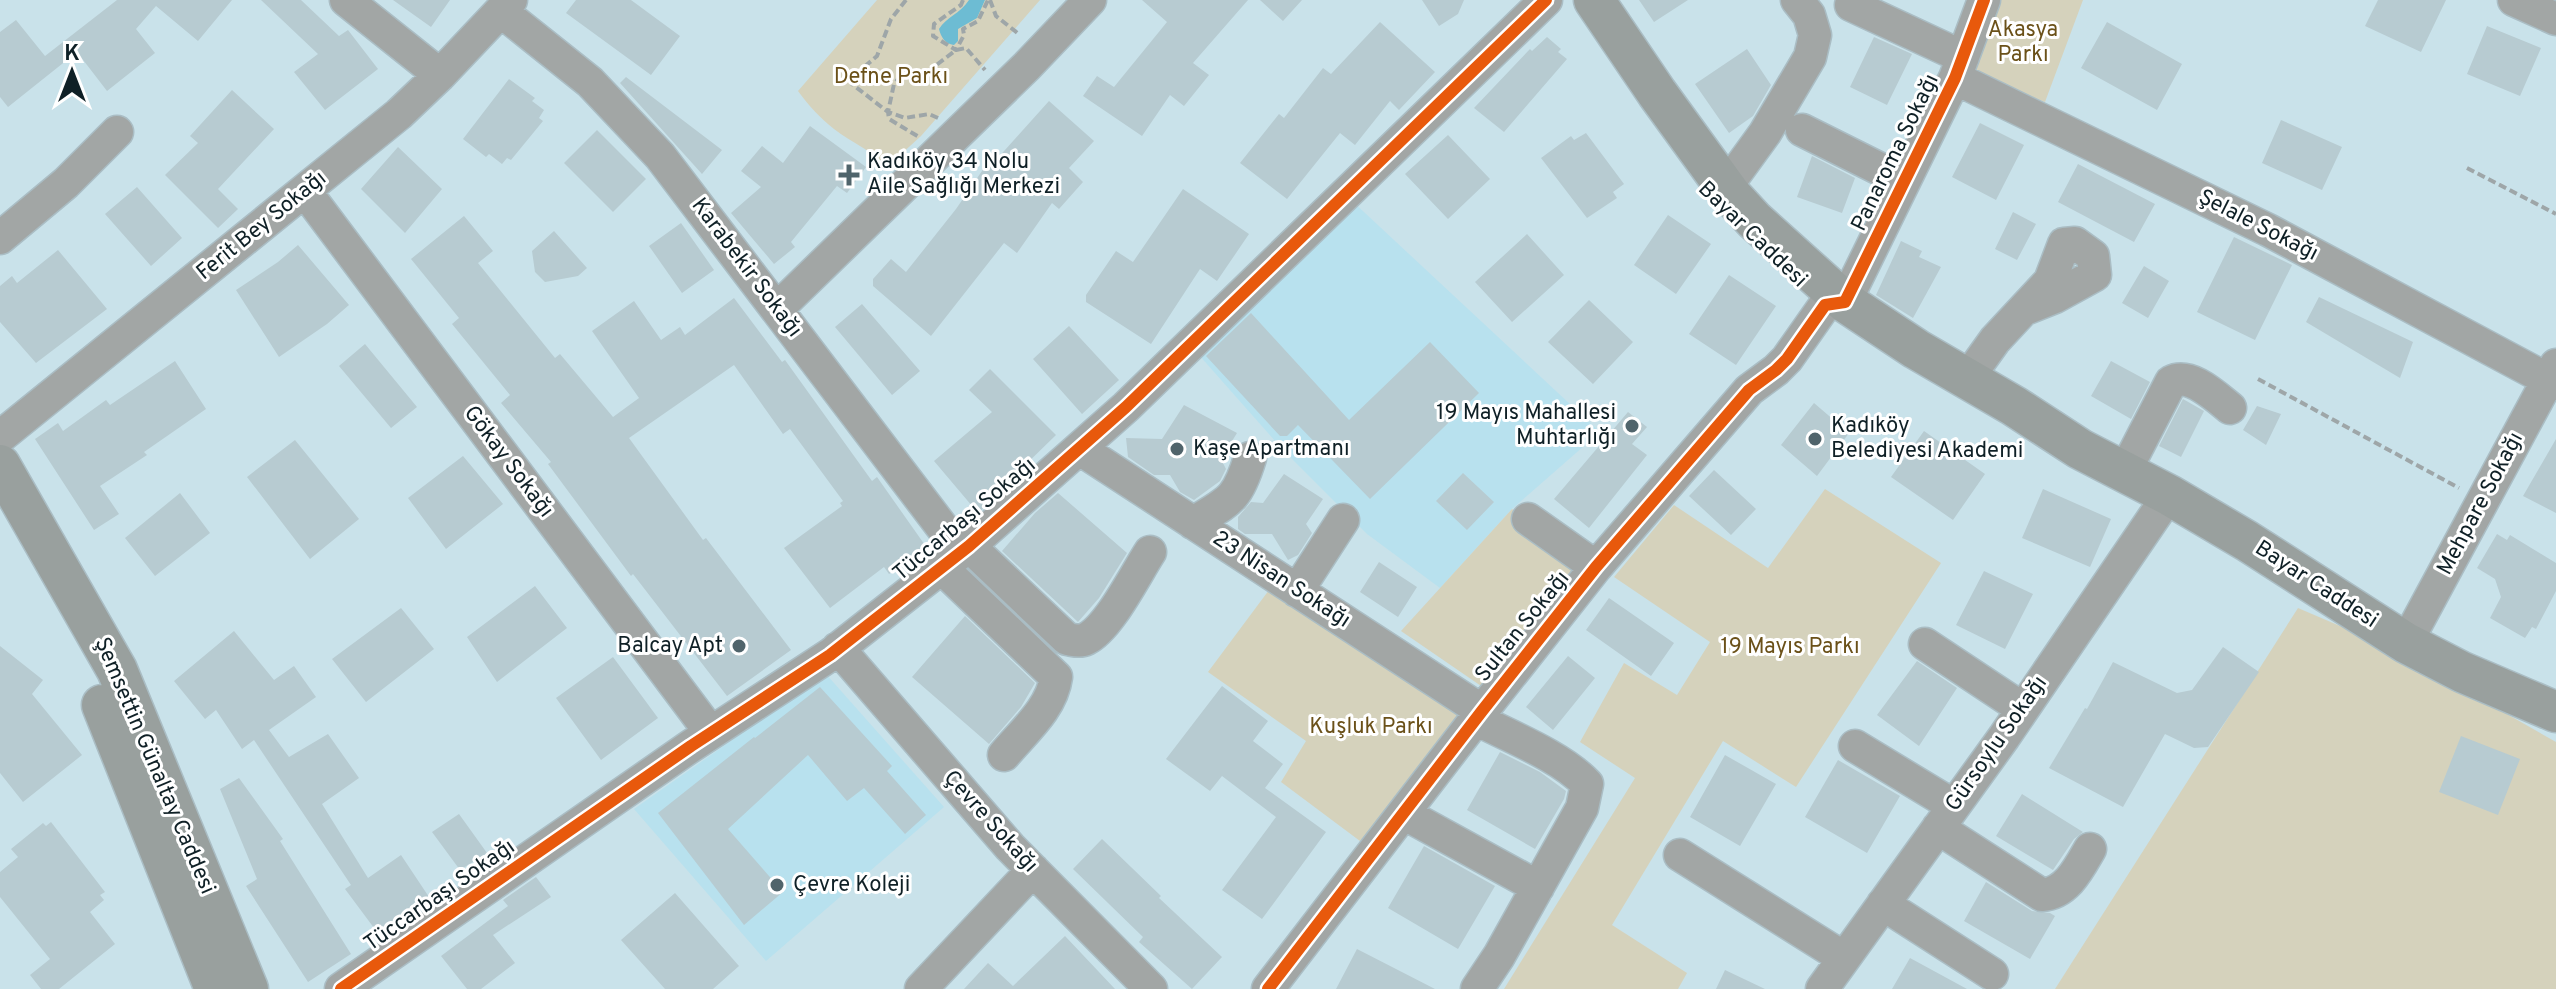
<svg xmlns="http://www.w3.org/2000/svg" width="2556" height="989" viewBox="0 0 2556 989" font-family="Overpass,sans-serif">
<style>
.built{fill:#b8e1ee}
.green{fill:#d5d2bc}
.water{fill:#6dbcd3}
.building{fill:#b7cbd1}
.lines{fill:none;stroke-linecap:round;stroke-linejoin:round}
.minor-casing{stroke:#aabdc4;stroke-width:35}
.major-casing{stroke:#aabdc4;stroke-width:43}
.path{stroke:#9ea6a8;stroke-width:4;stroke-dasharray:8 4;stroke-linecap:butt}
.minor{stroke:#a2a6a5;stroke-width:32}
.major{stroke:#99a09e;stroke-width:40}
.cycleway-casing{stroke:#fff;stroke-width:17}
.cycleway{stroke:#e8590c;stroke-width:12}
.poi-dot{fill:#50646b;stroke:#fff;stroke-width:3}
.labels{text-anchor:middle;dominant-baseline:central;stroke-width:6;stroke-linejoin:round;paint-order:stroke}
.park-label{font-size:22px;fill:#6b5119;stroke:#fff}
.street-label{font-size:22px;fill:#0f2026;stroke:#fff}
.poi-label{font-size:22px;fill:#0f2026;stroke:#fff;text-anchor:start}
</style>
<rect width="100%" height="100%" fill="#c9e2ea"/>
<!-- built -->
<path class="built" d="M1350,199L1600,432L1512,509L1440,588L1367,534L1284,451L1191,346Z
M826,674L944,807L766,961L634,809Z"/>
<!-- green -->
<path class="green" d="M877,0H1040L921,136L887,167C872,150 852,143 834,129C820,118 809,106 798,91Z
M1994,0H2083L2045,102L1969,73Z
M1825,489L1941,563L1796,787L1723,741L1612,925L1687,973L1678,989H1504L1635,778L1580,742L1624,663L1677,695L1710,642L1614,577L1674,505L1768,568Z
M1512,509L1581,562L1484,688L1401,631Z
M1275,582L1468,715L1360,841L1281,782L1306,741L1208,672Z
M2298,608L2389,647L2556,742V989H2055Z"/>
<!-- water -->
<path class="water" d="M969,0H985L977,18L958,29V41L954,45C945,44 941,37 939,29C946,17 960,14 969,0Z"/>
<!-- building -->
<path class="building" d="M117,0H232L198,41L156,6L136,29L155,53L107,91L77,52L8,107L0,97V32L16,20L45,56Z
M261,0H301L339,36L348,30L378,69L325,110L294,72L318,54Z
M393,0H450L431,27Z
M576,0H631L680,36L651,75L566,13Z
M1142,0H1248L1193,63L1209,75L1184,106L1170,95L1142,136L1083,96L1097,76L1114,87L1167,22Z
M1260,0H1302L1283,21Z
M1422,0H1464L1458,14L1439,26Z
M1639,0H1688L1654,22Z
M2378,0H2446L2421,52L2365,26Z
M1380,22L1435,72L1399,110L1390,101L1355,145L1340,133L1287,199L1240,163L1279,114L1284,118L1323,68L1331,74Z
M2107,22L2182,64L2157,110L2081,68Z
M2487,26L2541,48L2520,96L2467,74Z
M1547,37L1561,49L1558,52L1567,59L1504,132L1474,108L1530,49L1532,51Z
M1874,37L1912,54L1887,105L1850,87Z
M1747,49L1771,85L1753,116L1729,133L1695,84Z
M626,77L722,150L702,174L620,83Z
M509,79L535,98L532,101L544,110L539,118L543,121L511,160L507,158L502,164L489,154L486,157L463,139Z
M232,90L274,129L218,189L238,209L218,228L165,175L198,143L190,136Z
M1049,101L1094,141L1069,168L1083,182L1059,209L1052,203L1017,253L1004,243L931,336L873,286V279L891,259L906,272L956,209L984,168L987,170Z
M2281,120L2342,147L2322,190L2262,163Z
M1980,123L2024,145L1996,200L1952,177Z
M810,126L866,167L847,193L837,186L791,242L795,247L774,264L731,213L761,187L741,171L762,146L783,163Z
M597,130L646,179L613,212L564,163Z
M1586,133L1624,184L1613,192L1617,198L1587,218L1541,158L1571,136L1574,140Z
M1448,135L1490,179L1448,219L1405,174Z
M398,147L442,189L405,233L361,189Z
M1812,156L1855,178L1842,213L1797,197Z
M2078,164L2155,204L2134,242L2058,202Z
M137,187L182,238L151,266L105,214Z
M1183,189L1249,234L1217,281L1200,269L1151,344L1086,302V295L1116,251L1133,262Z
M2013,212L2036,224L2017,260L1995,249Z
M1668,215L1711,244L1676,294L1634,265Z
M464,216L493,251L478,263L555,358L560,354L613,417L639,398L592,331L634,301L661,340L680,327L685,335L734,298L782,362L785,360L872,481L877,477L927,548L889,574L884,567L830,608L784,548L842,506L840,503L843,501L790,429L783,434L734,365L629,438L703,540L706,538L791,650L727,696L633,574L631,576L548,464L551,462L501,403L510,395L452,324L459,318L411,259Z
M681,223L714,270L682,293L649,246Z
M554,231L587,268L578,276L545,282L535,272L532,251Z
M1527,234L1564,275L1512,322L1475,282Z
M2234,237L2292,265L2255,340L2197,312Z
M1901,241L1922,251L1919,257L1941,267L1913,318L1876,295Z
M298,245L349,305L327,324L279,357L236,290L278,262Z
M58,250L107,309L36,363L0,322V286L12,276L17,283Z
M2144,266L2169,281L2148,318L2122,303Z
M1729,275L1776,306L1736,365L1689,334Z
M2319,297L2413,342L2400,378L2306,322Z
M1589,300L1633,342L1593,384L1548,342Z
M862,304L920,371L892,395L835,327Z
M1251,313L1349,420L1430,342L1479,393L1370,499L1298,425L1287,436H1280L1206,356Z
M1069,326L1119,380L1082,414L1033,359Z
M365,344L417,407L391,428L339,366Z
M175,361L206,409L144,452L147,455L100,486L119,514L94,530L35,439L58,423L63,431L106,400L110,405Z
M2111,361L2150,382L2131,419L2091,396Z
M990,369L1056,435L1013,477L1016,479L978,513L934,461L992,412L969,390Z
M2183,399L2204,411L2181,457L2159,446Z
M1814,403L1849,433L1817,476L1781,445Z
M1184,405L1237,433L1221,459L1226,469L1220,481L1194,500L1180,492L1170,475H1154L1128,457L1126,438L1162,439Z
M2257,406L2281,414L2266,445L2243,430Z
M1628,412L1647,427L1632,444L1647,455L1589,528L1554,499Z
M1924,431L1985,474L1953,520L1891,477Z
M2556,439V513L2523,496Z
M295,440L359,519L310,559L247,477Z
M463,456L503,504L446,549L408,498Z
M1714,470L1756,509L1731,535L1689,496Z
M1463,473L1494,502L1467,530L1436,501Z
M1284,474L1323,499L1306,524L1312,533L1298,555L1288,560L1272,534H1245L1238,529V517L1251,502L1263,503Z
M2043,489L2111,519L2090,567L2022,538Z
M180,493L210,533L155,576L125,538Z
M1058,493L1127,553L1099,598L1078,622L1002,551L1035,513Z
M2497,534L2507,540L2510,535L2556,563V591L2536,629L2532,627L2525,638L2490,618L2501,597L2495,579L2477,568Z
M1379,562L1417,587L1398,617L1360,592Z
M1984,571L2033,594L2005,649L1956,625Z
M535,586L567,628L497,682L467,637Z
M1609,598L1674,643L1651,676L1586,630Z
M401,608L434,649L366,702L332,659Z
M965,616L1035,683L1021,707L989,744L912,677Z
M234,631L274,680L294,666L316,697L269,730L289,757L328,734L359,778L322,804L368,878L401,855L429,897L377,932L345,889L351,885L254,740L242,749L216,710L205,719L174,681Z
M0,646L43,680L32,694L82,755L23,802L0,773Z
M2223,647L2259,672L2208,747L2194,748L2165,734L2123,807L2049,768L2085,708L2087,709L2113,662L2177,693L2192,690Z
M1568,656L1595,678L1553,730L1526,707Z
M613,657L658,718L601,760L556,698Z
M1917,661L1957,688L1919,746L1877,715Z
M1222,686L1268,721L1253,741L1283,764L1265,788L1326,832L1262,919L1222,890L1276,817L1222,776L1210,791L1166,759Z
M820,687L892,766L887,771L926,815L905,834L864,788L847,801L808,755L728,829L783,892L744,925L658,813L754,737L755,738Z
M2461,736L2520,759L2498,815L2439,792Z
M1500,752L1540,772L1566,791L1564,799L1535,849L1467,810Z
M1725,755L1776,784L1740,846L1690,817Z
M1838,760L1900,796L1867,853L1805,817Z
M239,778L283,839L280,841L351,954L308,982L246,886L257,879L220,789Z
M2022,794L2083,832L2074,839L2053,870L1996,836Z
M459,814L487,853L460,870L432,832Z
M51,822L105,892L100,895L104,900L90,912L115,944L59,989H41L30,975L50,959L0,897V872L18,857L11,849L43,823L46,826Z
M1102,839L1161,896L1159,898L1222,957L1192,989L1139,942L1143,937L1073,869Z
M1424,846L1495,886L1458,949L1388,908Z
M536,877L551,897L493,935L515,963L481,989H467L441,956L508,906L503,900Z
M1986,882L2032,911L2050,913L2055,916L2030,959L1964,921Z
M675,893L739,966L713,989H665L621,940Z
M1065,936L1115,989H964L988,963L1013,986Z
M1357,949L1435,989H1336Z
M1910,958L1967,989H1892Z
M1725,970L1765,989H1716Z"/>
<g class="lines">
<defs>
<path id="minor" d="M346,0L440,75
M2514,0L2556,19
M1851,5L1963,57
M501,11L590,82L660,156L961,552
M1955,78L2268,230L2556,384
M1802,130L1904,181
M1725,188L1765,133L1810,57L1815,35L1809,15L1797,0
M305,191L711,733
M0,238L66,183L117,132
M777,309L1027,66L1090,0
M1967,379L1995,340L2050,281L2064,244L2075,243L2093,256L2095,275L2055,297L2025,309
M0,437L399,114L440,75L511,0
M1080,449L1482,711
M2124,473L2171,382C2190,372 2215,396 2230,408
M1528,519L1596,567
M1193,523C1229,501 1237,501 1250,458
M969,546L1067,639C1074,640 1080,642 1086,639C1109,628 1135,575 1150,552
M942,568L1056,677C1052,708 1024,731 1004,755
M1297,591L1343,520
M2406,643L2556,365
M1925,644L2023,709
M838,648L1010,847L1151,989
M1476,719C1509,736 1562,757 1587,784L1582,808L1499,956L1477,989
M1855,746L1954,806
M1405,814L1538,887
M1938,828L2042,895C2067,893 2079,868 2090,849
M1680,855L1844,958
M1883,904L1992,974
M341,989L691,746L830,655L969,546L1126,407L1546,0
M921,989L1033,870
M1268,989L1482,711L1596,567L1749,390L1776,370L1787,359L1825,305L1845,302L1955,78L1984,0
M1822,989L2004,737L2169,495"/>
<path id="major" d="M1594,0L1657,93L1731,195L1754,220L1845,302L1916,349L2014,406L2080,449L2169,495L2247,541L2406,643L2462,672L2556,712
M0,465L117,670L248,989
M102,705L215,989"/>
</defs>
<!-- minor casing -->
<use href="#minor" class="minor-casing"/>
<!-- major casing -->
<use href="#major" class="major-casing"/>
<!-- path -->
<path class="path" d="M906,0L891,19L877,56L856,74L852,84L888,112L889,119L919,137
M963,0L961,5L934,24L933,36L956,50L964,35L963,29L978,21L988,0
M990,0L996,16L1020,35
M938,118L929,114L905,118L888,112L894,84L903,73H926L956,50L966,48L985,70
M2467,168L2556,214
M2258,379L2459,488"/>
<!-- minor -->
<use href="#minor" class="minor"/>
<!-- major -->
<use href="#major" class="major"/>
<defs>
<path id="cycleway" d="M341,989L691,746L830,655L969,546L1126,407L1546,0
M1268,989L1482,711L1596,567L1749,390L1776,370L1787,359L1825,305L1845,302L1955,78L1984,0"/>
</defs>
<!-- cycleway casing -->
<use href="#cycleway" class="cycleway-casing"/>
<!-- cycleway -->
<use href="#cycleway" class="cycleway"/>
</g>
<!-- markers -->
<g class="poi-dot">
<path d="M845 163h8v8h8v8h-8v8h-8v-8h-8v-8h8z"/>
<circle cx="1632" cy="426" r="8"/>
<circle cx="1815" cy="439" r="8"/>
<circle cx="1177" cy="449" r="8"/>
<circle cx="739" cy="646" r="8"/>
<circle cx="777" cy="885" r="8"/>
</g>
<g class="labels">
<!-- park labels -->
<g class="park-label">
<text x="2023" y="30">Akasya<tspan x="2023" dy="25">Parkı</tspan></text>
<text x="891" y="77">Defne Parkı</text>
<text x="1790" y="647">19 Mayıs Parkı</text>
<text x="1371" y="727">Kuşluk Parkı</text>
</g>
<!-- street labels -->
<g class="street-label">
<text transform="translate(1896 153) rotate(-64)">Panaroma Sokağı</text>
<text transform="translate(262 226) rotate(-39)">Ferit Bey Sokağı</text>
<text transform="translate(2258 226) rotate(27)">Şelale Sokağı</text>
<text transform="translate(1752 235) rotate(44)">Bayar Caddesi</text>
<text transform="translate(746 268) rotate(53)">Karabekir Sokağı</text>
<text transform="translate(508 462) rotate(53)">Gökay Sokağı</text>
<text transform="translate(2481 504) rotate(-62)">Mehpare Sokağı</text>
<text transform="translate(965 520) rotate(-40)">Tüccarbaşı Sokağı</text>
<text transform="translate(1281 580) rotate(33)">23 Nisan Sokağı</text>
<text transform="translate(2316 585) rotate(33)">Bayar Caddesi</text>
<text transform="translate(1523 627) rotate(-51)">Sultan Sokağı</text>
<text transform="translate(1997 744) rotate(-55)">Gürsoylu Sokağı</text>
<text transform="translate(154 766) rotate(67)">Şemsettin Günaltay Caddesi</text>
<text transform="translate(990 822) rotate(48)">Çevre Sokağı</text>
<text transform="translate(440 896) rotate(-35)">Tüccarbaşı Sokağı</text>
</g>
<!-- poi labels -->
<g class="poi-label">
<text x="867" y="162">Kadıköy 34 Nolu<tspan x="867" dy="25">Aile Sağlığı Merkezi</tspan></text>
<text x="1616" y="413" text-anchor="end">19 Mayıs Mahallesi<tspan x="1616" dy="25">Muhtarlığı</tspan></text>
<text x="1831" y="426">Kadıköy<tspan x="1831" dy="25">Belediyesi Akademi</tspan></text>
<text x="1193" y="449">Kaşe Apartmanı</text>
<text x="723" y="646" text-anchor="end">Balcay Apt</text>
<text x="793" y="885">Çevre Koleji</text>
</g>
</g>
<!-- north arrow -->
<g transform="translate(72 72)" stroke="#ffffff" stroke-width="6" paint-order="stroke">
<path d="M0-6L14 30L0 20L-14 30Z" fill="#0f2026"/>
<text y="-12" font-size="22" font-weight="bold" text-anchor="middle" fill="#0f2026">K</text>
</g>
</svg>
